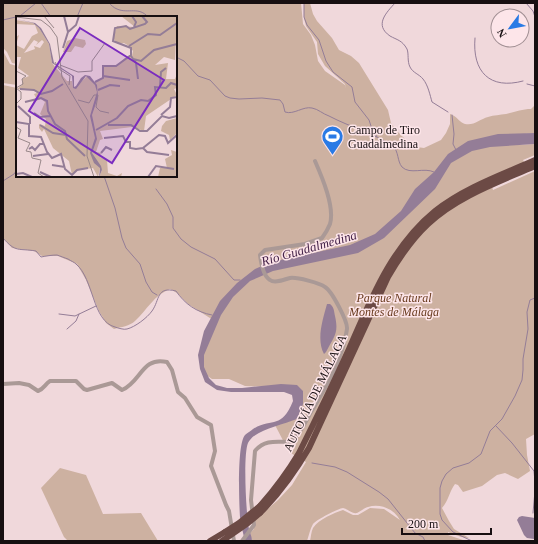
<svg xmlns="http://www.w3.org/2000/svg" width="538" height="544" viewBox="0 0 538 544" font-family="Georgia,serif">
<style>
.green{fill:#cdb1a1}
.water{fill:#947d97}
.lines{fill:none;stroke-linecap:round;stroke-linejoin:round}
.stream{stroke:#947d97;stroke-width:1}
.minor{stroke:#aa9996;stroke-width:4}
.highway{stroke:#6c4a45;stroke-width:6}
.highway-bridge{stroke:#6c4a45;stroke-width:6}
.labels{text-anchor:middle;dominant-baseline:central;stroke-width:3;stroke-linejoin:round;paint-order:stroke}
.poi-label{font-size:12px;fill:#170f11;stroke:#fde5e9;text-anchor:start}
.park-label{font-size:12px;font-style:italic;fill:#683a1d;stroke:#fde5e9}
.street-label{font-size:12px;fill:#170f11;stroke:#fde5e9}
.water-label{font-size:13px;font-style:italic;fill:#442248;stroke:#fde5e9}
.inset-river{fill:none;stroke:#947d97;stroke-width:2}
.inset-road{fill:none;stroke:#99888a;stroke-width:1}
.view{fill:#7b2cbf;fill-opacity:0.15;stroke:#7b2cbf;stroke-width:2}
.inset-edge{fill:none;stroke:#170f11;stroke-width:2}
</style>
<rect width="100%" height="100%" fill="#f0d8db"/>
<!-- green -->
<path class="green" d="M3,3H301L303,24L311,35L315,45L318,61L325,71L345,85L346,89L345,84L325,66L318,54L317,42L306,26L304,18V3H310L313,14L317,21L332,38L339,50L351,56L359,63L388,110L391,123L397,131L407,141L417,147L424,148L441,140L446,133L450,124V114C457,116 460,123 465,124C474,126 480,119 488,117C494,115 500,115 506,114C515,112 522,109 531,109L535,105V133L524,134L520,145L535,144V155L523,160L527,167L491,183L493,190L535,171V434L526,439L527,455L530,471L518,479L505,473L497,475L482,486L463,492L458,485L455,484C449,492 449,500 442,508L449,521L454,529L469,538L461,537L448,532V535L466,541H310C311,537 311,532 313,528C319,519 334,513 343,510L353,515H358L370,508L384,509L400,520C394,509 380,503 368,507C364,508 361,511 357,513C352,514 348,509 343,508C339,508 316,520 313,524C310,529 309,535 307,541H252L250,533L254,529V521L278,500L292,485L306,462L289,452L275,425L298,406L291,391L272,387L245,386L229,379H212L203,373C201,352 205,339 213,320L188,304L177,293L170,289C154,295 147,310 135,321C130,326 121,327 114,329L106,323L99,311L86,280L77,264L58,256H42L34,251L12,248L3,238V85L17,88V176H176V17H17V64L12,63L7,52L3,48Z
M3,51L10,64L17,66V85L3,83Z
M60,468L86,475L103,514L141,513L158,541H68L64,537L41,488Z"/>
<!-- water -->
<path class="water" d="M535,133V144L490,147L472,151L451,163L435,189L384,238L358,253L273,271L250,281L233,297L221,315L204,355V367L209,378L216,385L227,388H242L281,384L297,385L303,391V404L297,419C284,424 265,428 254,436C252,437 249,441 248,443C243,455 246,514 249,529C250,533 252,537 252,541H245C243,533 241,525 240,517C239,502 237,444 245,435C247,433 251,431 253,429C273,417 281,430 293,401L292,395L284,392H231L217,390L205,382L200,369L198,355L204,331L220,301L237,283L255,269L271,262L350,245L375,234L401,211L415,189L434,172L448,154L468,141L498,134Z
M327,304H330C334,307 334,311 335,316C339,334 334,336 326,352L324,354C316,339 323,319 327,304Z
M522,516L535,518L534,539L527,538L524,535L517,520L519,517Z"/>
<g class="lines">
<!-- stream -->
<path class="stream" d="M41,3L51,17
M109,3C111,5 114,8 117,9C128,14 139,6 148,17
M304,3V17L307,25L319,40L326,61L333,72L352,87L355,102L369,120L372,129L377,137
M395,3C386,13 374,25 390,36C397,40 402,40 407,49C409,54 407,61 410,67C413,73 419,74 423,79C428,85 430,95 432,102L448,112
M526,3L533,11L535,17
M77,17L83,3
M3,20L20,16L36,3
M475,38C472,72 490,90 523,81
M176,57L184,61L198,76L210,80L225,96L230,98L239,99L262,98L280,100L283,104L285,112C294,115 303,106 312,108C318,109 323,114 329,116C350,127 373,133 393,146C399,152 397,161 402,167C410,175 424,167 434,172
M527,84L535,86
M452,115L454,134L453,144L456,150
M104,176L115,208L122,238L126,248L140,264L146,282L152,292L157,295
M3,181L14,174L17,170
M156,189L167,204L173,217V228L181,239L191,247L215,259L234,280H240
M3,238C16,253 18,248 36,251L41,257C46,256 52,255 57,255C60,256 65,258 68,259C71,261 74,262 76,264C94,279 92,321 115,327C118,328 124,330 127,329C135,327 147,318 152,311C160,300 156,286 176,291C185,304 196,312 212,315
M59,314L75,316L96,306
M67,329L76,321L79,314
M496,426L512,443L534,471L535,482
M312,463L335,467L347,472L379,492L388,499L415,533L423,537L425,541
M533,513L535,491
M472,541L453,532L442,520L440,514V488L442,481L446,474L453,468L469,463L481,454L490,431L502,419L515,396L522,380L523,370V359L528,329L527,312L530,300L535,298"/>
<!-- minor -->
<path class="minor" d="M3,384L19,383L29,385L38,391C44,389 45,384 50,381H76L84,389L87,390L112,383L122,390C141,382 142,356 167,362L172,370L178,392L185,398L197,417L211,425L215,451L211,466L226,505L229,511L234,541
M242,541L254,525L251,500L255,451C265,439 277,442 290,442C300,434 305,423 311,412C326,387 343,359 347,329C348,322 332,291 325,287C320,283 297,277 290,278C285,279 275,284 270,280C263,276 261,263 260,255L265,250L305,244L322,238C325,234 328,229 330,224C335,207 322,177 315,161"/>
<!-- highway -->
<path class="highway" d="M260,506C275,489 287,473 299,453C316,419 333,384 349,349C371,299 391,247 435,211C464,188 501,175 535,160
M260,513C280,493 295,472 309,448L388,277C399,258 412,239 428,224C458,196 499,182 535,166
M210,541L225,532"/>
<!-- highway-bridge -->
<path class="highway-bridge" d="M225,532L239,523L260,506
M222,541L248,523L260,513"/>
</g>
<!-- icons -->
<defs>
<symbol id="stadium-pin" viewBox="-11 -11 22 30"><path d="M0 17L-7.5 6A9.5 9.5 0 1 1 7.5 6Z" fill="#297ae5" stroke="#fde5e9"/><path d="M0-5a6.5 5 0 1 0 0 10a6.5 5 0 1 0 0-10ZM-3.5-1.8h7v3.6h-7Z" fill="#fff"/></symbol>
</defs>
<g fill-rule="evenodd">
<use href="#stadium-pin" x="320" y="124" width="25" height="34"/>
</g>
<g class="labels">
<!-- poi labels -->
<g class="poi-label">
<text x="348" y="130">Campo de Tiro<tspan x="348" dy="14">Guadalmedina</tspan></text>
</g>
<!-- park labels -->
<g class="park-label">
<text x="394" y="298">Parque Natural<tspan x="394" dy="14">Montes de Málaga</tspan></text>
</g>
<!-- street labels -->
<g class="street-label">
<text transform="translate(315 393) rotate(-64)">AUTOVÍA DE MÁLAGA</text>
</g>
<!-- water labels -->
<g class="water-label">
<text transform="translate(309 248) rotate(-16)">Río Guadalmedina</text>
</g>
</g>
<!-- overview -->
<g transform="translate(16 16)">
<rect width="161" height="161" fill="#f0d8db"/>
<path d="M105,0L161,1L159,44L148,41L139,49L152,47L150,63H159L161,58V72L158,73L161,79L130,100L128,115L116,111L84,115L87,123L84,124L80,136L85,137L84,141L91,144L92,157L101,160L106,157L105,161H83L86,154L84,152L82,161L77,152L62,154L56,159L53,145L37,132L28,113L26,116L23,112V108L29,110L30,103L24,98L29,86L25,83L17,86L20,82L18,78L21,77L17,74L1,73L6,69V63L13,60L2,52L5,41H0V21L3,19L0,29L8,33L16,20L22,17L19,9L0,8V4L17,7L23,12L33,28L36,47L51,65H56L57,71H60L71,60L78,66L86,63V50H100L109,42L116,40L117,35L113,30L108,27L102,28L97,22L101,10L119,11ZM18,24L22,26L20,29L26,24L28,26L24,32L18,30L19,33L8,37ZM59,22L69,24L70,28L67,32L59,30L55,36H47L51,25ZM161,102V117L154,124L153,119L145,115L146,110L150,105ZM155,134L161,136V161H142L144,152H151L149,143L156,139Z" fill="#cdb1a1" fill-rule="evenodd"/>
<path d="M0,3L19,7L25,12L34,28L38,47L58,60V71L60,70L65,62L69,59L74,60L81,69L82,81L76,99L81,123L76,137L85,150L86,154L83,161L84,152L78,147L74,137L79,122L74,100L81,76L79,69L70,60L60,73L57,72L56,60L36,47L33,28L23,12L17,7Z" fill="#947d97"/>
<path class="inset-river" d="M116,0L120,6L118,11M52,16L60,9L63,0M113,30L132,18L144,19L161,7M47,32L52,16L48,0M115,40L120,47L122,63M117,43L125,45L138,34L161,28M87,60L114,64M79,66L87,62V50H100L115,39V32L97,25L99,12L110,10L114,13L129,8L131,6L126,0M144,70L145,56L150,52M4,73L18,74L25,78L36,75L47,68M82,74L94,69L104,70M9,86L25,82L31,85L32,95L39,108L49,115L51,123L69,140M2,90L14,101V108M18,97L24,101L34,100M145,99L154,91L155,82L161,81M0,106L13,108V120L25,121L31,136L36,142L45,138L49,153L56,159L61,154L72,152M24,109L37,117L50,119M92,109H115L124,115H131L146,100L153,102L161,100M80,114L101,102L112,90L125,84L132,85L140,79L139,71L150,72L155,67L161,69M88,122L107,120L110,126H114V132L120,133L127,132L143,119L149,120L152,127L161,119M127,132L131,136L153,139M13,133L16,131L19,134L24,128H28M85,137L90,131L96,134M17,140L32,138M36,149L49,151M24,156L35,161M0,158L7,157L16,161M132,161L140,150L158,153"/>
<path class="inset-road" d="M28,0L38,12M0,1L25,4L34,11L41,21L46,61L72,105L71,140L78,161M39,46L43,53L54,60L53,69M44,49L62,56L76,55V45L89,27M0,55L10,60L6,63L7,68L0,72L5,76V83L0,88M62,84L73,87L78,79H82L80,91L84,95L93,97M0,111L5,114L2,122L14,127L10,135L15,136L16,142L25,144L22,157L28,161"/>
<path class="view" d="M64,12L148,64L96,147L13,95Z"/>
<rect width="161" height="161" class="inset-edge"/>
</g>
<!-- border -->
<rect width="538" height="544" fill="none" stroke="#170f11" stroke-width="8"/>
<!-- north arrow -->
<g transform="translate(510 28) rotate(238)"><circle r="19" fill="#fde5e9" stroke="#a18f93"/>
<path d="M0-3L7 15L0 10L-7 15Z" fill="#297ae5"/>
<text y="-6" font-size="11" font-weight="bold" text-anchor="middle" fill="#170f11">N</text>
</g>
<!-- scale -->
<path d="M402 528v6h89v-6" fill="none" stroke="#170f11" stroke-width="2"/>
<text x="408" y="528" font-size="12" fill="#170f11" stroke="#fde5e9" stroke-width="3" paint-order="stroke">200 m</text>
</svg>
